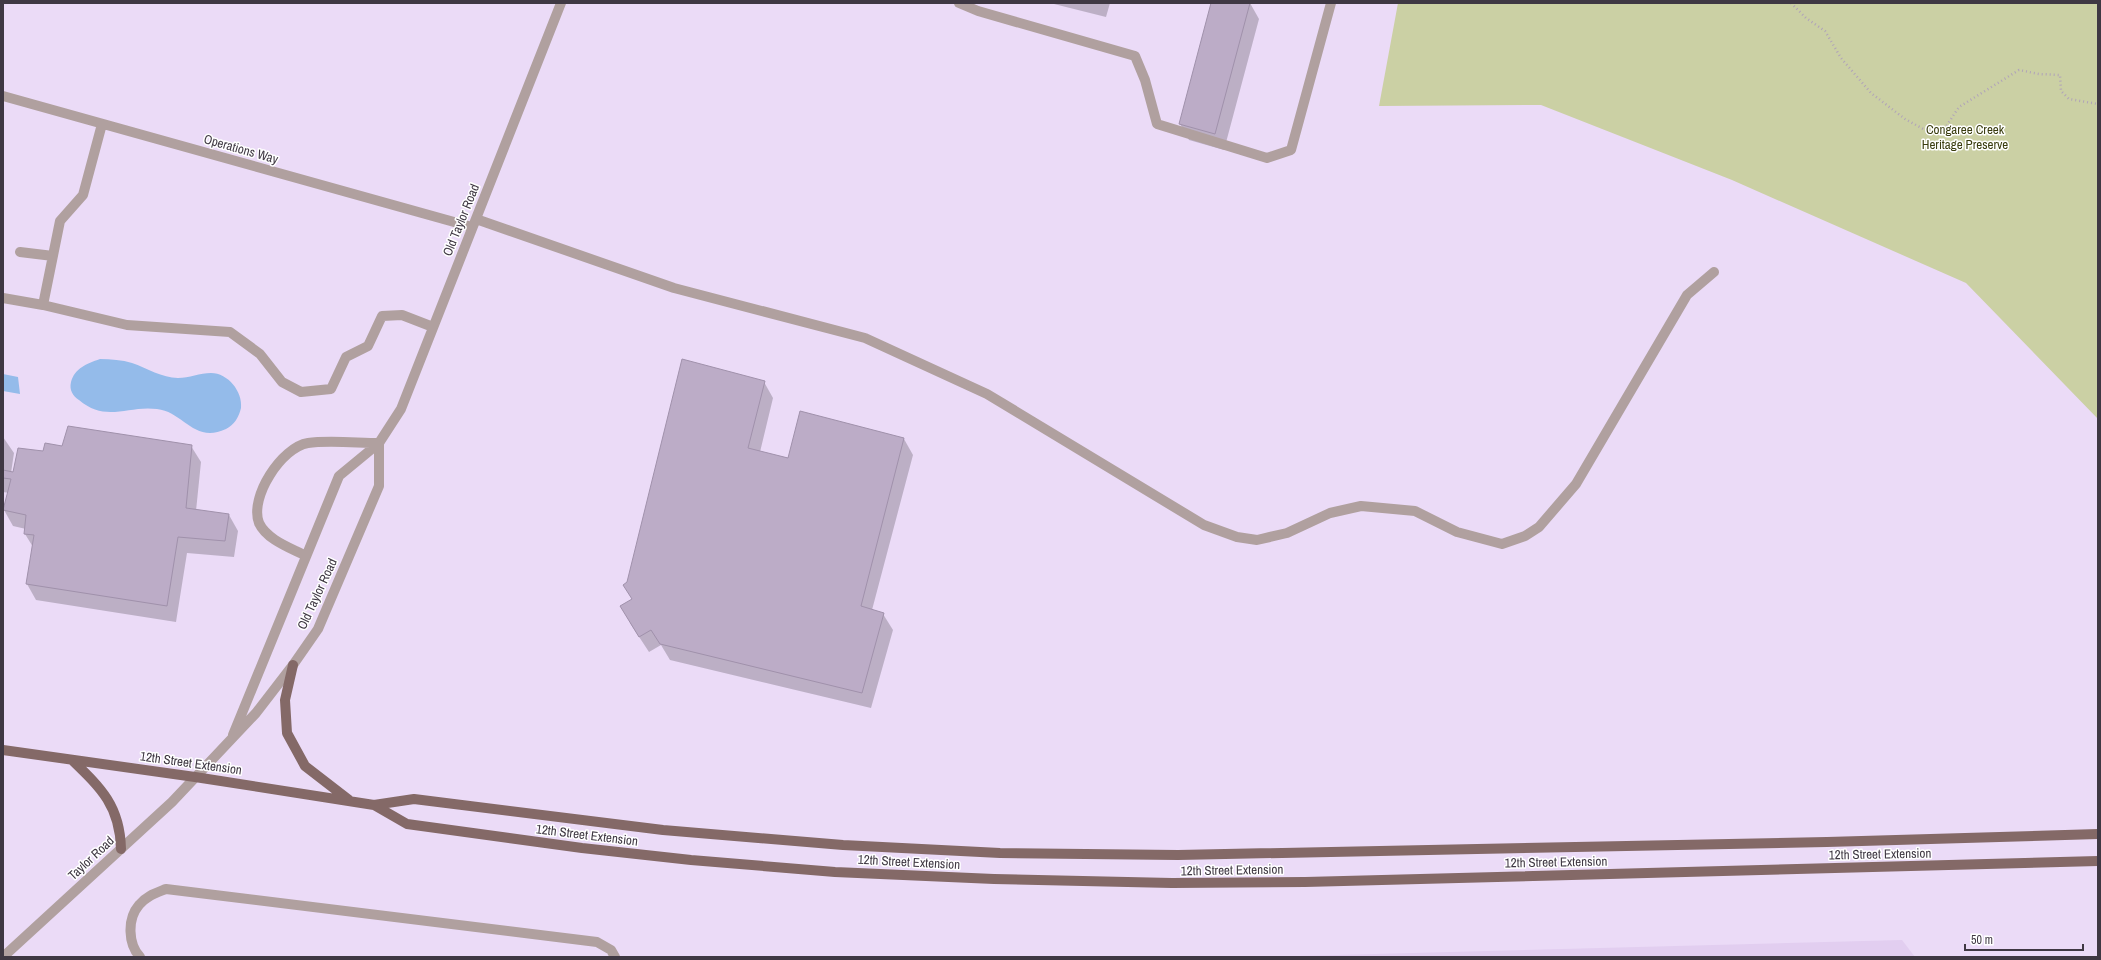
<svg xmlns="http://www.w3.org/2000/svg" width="2101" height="960" viewBox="0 0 2101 960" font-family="'Archivo Narrow',sans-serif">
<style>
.built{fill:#e2cef0}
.green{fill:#cbd0a4}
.water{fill:#94bbea}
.shadow{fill:#0003}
.building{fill:#bcacc7;stroke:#a091ab}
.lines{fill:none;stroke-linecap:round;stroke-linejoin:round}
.path{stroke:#b0a3b9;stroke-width:2.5;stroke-dasharray:1 3;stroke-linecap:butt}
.minor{stroke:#b0a09f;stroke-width:10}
.major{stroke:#846967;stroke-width:10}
.labels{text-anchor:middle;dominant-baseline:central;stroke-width:3;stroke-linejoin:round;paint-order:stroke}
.park-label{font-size:13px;fill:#393c0e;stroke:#fff}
.street-label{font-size:13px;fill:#3f3843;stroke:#fff}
</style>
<rect width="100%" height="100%" fill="#ebdbf7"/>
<!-- built -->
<path class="built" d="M1902,940L1915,957H1265Z"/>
<!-- green -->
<path class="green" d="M1398,3H2098V419L1966,283L1732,180L1541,105L1379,106Z"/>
<!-- water -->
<path class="water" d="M100,359C111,359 122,360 132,363C147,368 162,378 178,378C189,378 200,373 211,373C228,373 243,392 241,408C239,417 234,425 226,429C194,444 184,412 157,409C128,405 106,423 79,400C73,396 69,390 71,382C75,368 86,364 100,359Z
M3,374L18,377L20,394L3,391Z"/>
<!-- shadow -->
<path class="shadow" d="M1050,3H1110L1106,17Z
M1212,3H1250L1259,19L1224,150L1189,140L1180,124Z
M764,382L773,398L760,452L789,459L904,439L913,455L872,610L883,614L893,630L871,708L670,660L661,645L649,652L630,623L633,600L628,582Z
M3,437L14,453L11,473H14L44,452L63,447L191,446L201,462L196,511L229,515L238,531L234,557L187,553L176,622L36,600L27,584L33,547L25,534L26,529L13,526L4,510L9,493L3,492Z"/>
<!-- building -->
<path class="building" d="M1211,3H1250L1215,134L1179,124Z
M682,359L765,381L748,448L788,458L800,411L904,438L861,606L884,613L862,693L660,644L651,630L639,637L620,606L632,599L623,585L627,582Z
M68,426L192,445L186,508L229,514L225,541L178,537L167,606L26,584L34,535L24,534L26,515L3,510L11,479L3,478V470L13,472L18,448L43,451L45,443L62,446Z"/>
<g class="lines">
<!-- path -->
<path class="path" d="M1791,3L1806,18L1825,31L1841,58L1871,93L1905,119L1927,131H1943L1959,107L2019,70L2039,74L2060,75L2061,91L2069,99L2098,104"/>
<!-- minor -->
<path class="minor" d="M959,3L978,11L1135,56L1145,80L1157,124L1267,158L1291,150L1331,3
M3,96L472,227
M476,219L674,288L865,338L987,394L1204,525L1237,537L1257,540L1287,533L1330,513L1361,506L1415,511L1457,532L1502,544L1525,536L1539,527L1576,484L1687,295L1714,272
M20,252L53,256
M3,298L43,305L60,221L83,195L102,124
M43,305L127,325L230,332L260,354L282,382L301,392L331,389L346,357L368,346L382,316L402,315L433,327
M306,556C291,548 267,540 259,523C249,497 282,447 308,443C327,440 359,443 379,443L401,409L561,3
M3,957L172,802L256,713L293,665L318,629L379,486V443L339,476L233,735
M140,957C128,944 127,919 139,905C146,896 156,893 166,889L597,942L611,950L615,957"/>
<!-- major -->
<path class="major" d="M293,665L285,700L287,733L305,766L349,800
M3,750L195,777L374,805L414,799L663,830L843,845L1000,853L1178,855L1827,842L2098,834
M72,760C101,788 120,806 121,849
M374,805L407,824L582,848L691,860L835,872L994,879L1172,883L1305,882L2098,861"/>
</g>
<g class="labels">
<!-- park labels -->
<g class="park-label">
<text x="1965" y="129">Congaree Creek<tspan x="1965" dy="15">Heritage Preserve</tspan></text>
</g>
<!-- street labels -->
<g class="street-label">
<text transform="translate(241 149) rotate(16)">Operations Way</text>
<text transform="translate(461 220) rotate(-68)">Old Taylor Road</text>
<text transform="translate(317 594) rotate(-65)">Old Taylor Road</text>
<text transform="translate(191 763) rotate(8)">12th Street Extension</text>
<text transform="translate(587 835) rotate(7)">12th Street Extension</text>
<text transform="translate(1880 854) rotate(-1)">12th Street Extension</text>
<text transform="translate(91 858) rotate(-43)">Taylor Road</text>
<text transform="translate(909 862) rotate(3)">12th Street Extension</text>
<text transform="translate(1556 862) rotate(-1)">12th Street Extension</text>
<text transform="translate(1232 870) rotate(-1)">12th Street Extension</text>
</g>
</g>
<!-- border -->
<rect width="2101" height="960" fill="none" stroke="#3f3843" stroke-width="8"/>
<!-- scale -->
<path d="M1965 944v6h118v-6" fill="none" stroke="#3f3843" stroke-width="2"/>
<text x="1971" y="944" font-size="12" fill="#3f3843" stroke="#ffffff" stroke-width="3" paint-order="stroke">50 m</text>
</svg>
